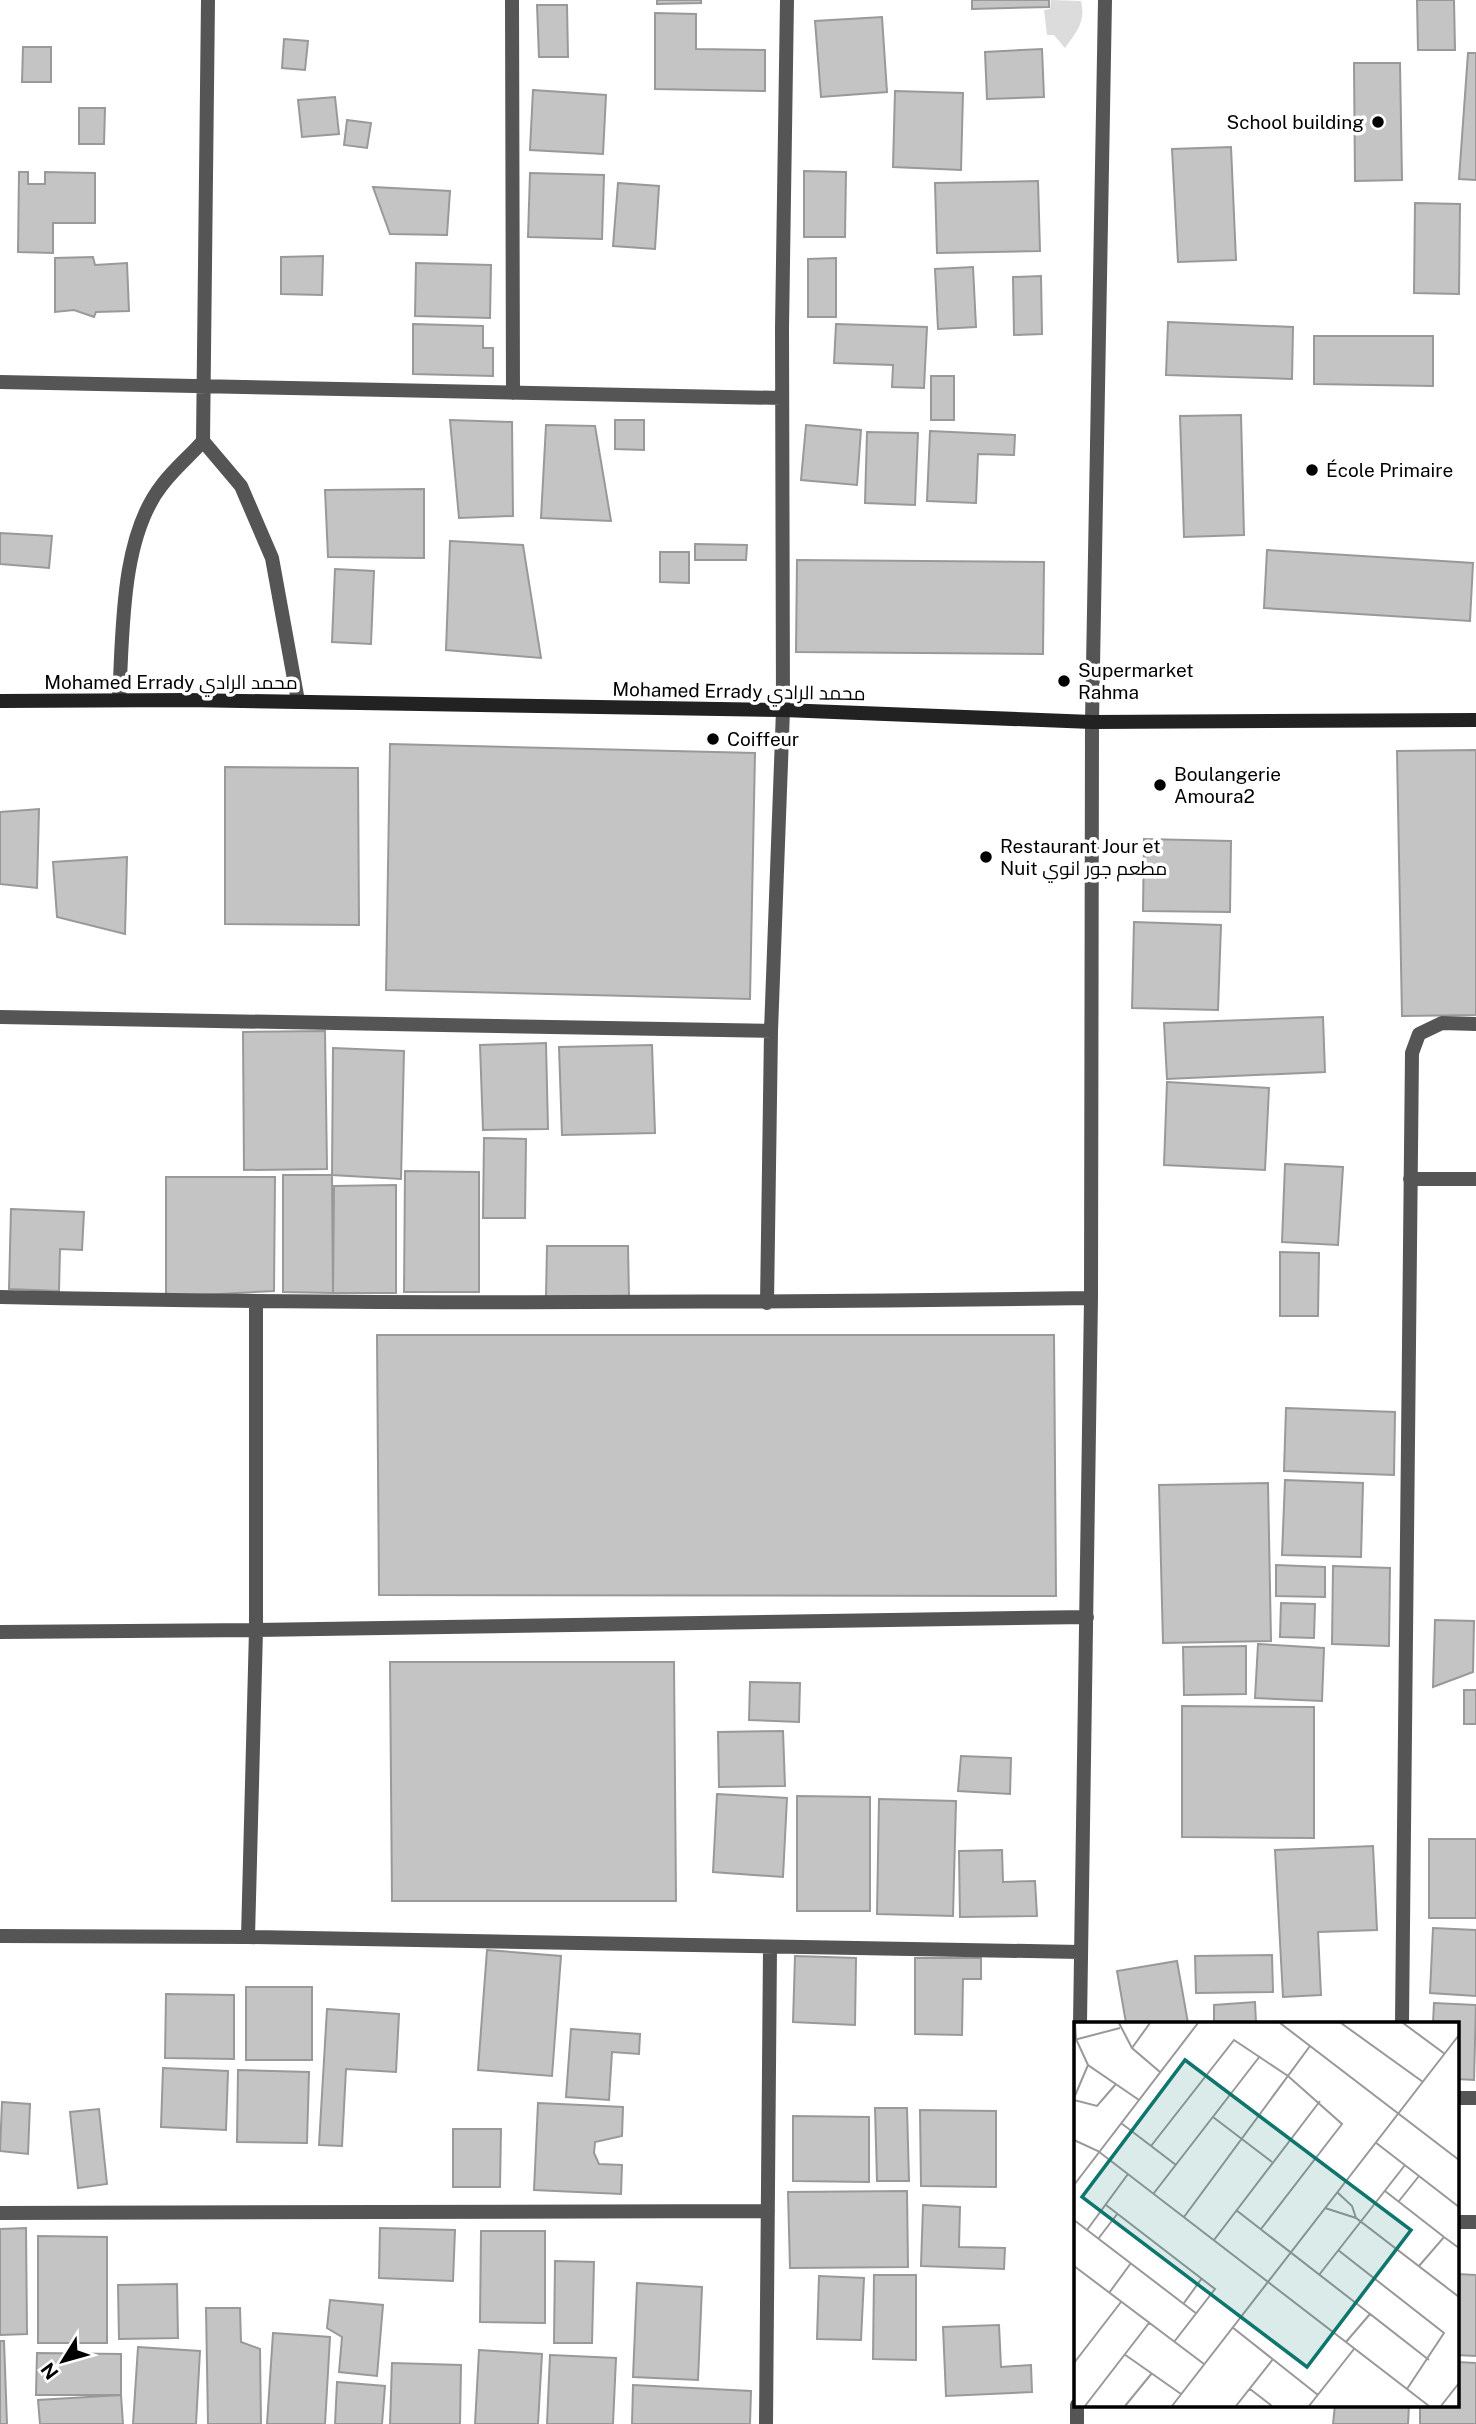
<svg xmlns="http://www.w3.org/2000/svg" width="1476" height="2424" viewBox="0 0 1476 2424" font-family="'Public Sans',Cairo,sans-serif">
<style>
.green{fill:#dcdcdc}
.building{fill:#c4c4c4;stroke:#999;stroke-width:2}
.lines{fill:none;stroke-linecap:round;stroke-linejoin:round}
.street{stroke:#555;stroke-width:14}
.secondary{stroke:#222;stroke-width:14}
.poi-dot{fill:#000;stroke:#fff;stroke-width:2.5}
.labels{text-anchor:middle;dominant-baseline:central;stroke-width:7;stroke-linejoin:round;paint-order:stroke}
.poi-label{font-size:19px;fill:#000;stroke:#fff;text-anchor:start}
.street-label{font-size:19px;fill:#000;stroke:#fff}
.inset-road{fill:none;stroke:#999;stroke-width:2}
.view{fill:#0f766e;fill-opacity:0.15;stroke:#0f766e;stroke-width:3.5}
.inset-edge{fill:none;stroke:#000;stroke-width:3.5}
</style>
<rect width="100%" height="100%" fill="#fff"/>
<!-- green -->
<path class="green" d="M1051,0L1081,1C1086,22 1077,31 1065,48L1054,35H1047L1044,10L1050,9Z"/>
<!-- building -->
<path class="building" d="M657,0H701V3L657,4Z
M972,0H1049V7L972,9Z
M1417,0H1454L1455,50H1418Z
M537,5H567L568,57H539Z
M655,13L696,14V49L765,50V91L655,89Z
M882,17L887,92L821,97L815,21Z
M284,39L308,41L305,70L282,68Z
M23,47H51V82H22Z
M1042,49L1044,97L987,99L985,52Z
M1468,53H1476V180L1459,179Z
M1354,63H1400L1402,180L1355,181Z
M533,90L606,95L603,154L530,150Z
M895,91L963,93L961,170L893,167Z
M335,97L339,134L302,137L298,100Z
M79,108H105L104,144H79Z
M347,120L371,123L367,148L344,145Z
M1231,147L1236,260L1178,262L1172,149Z
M804,171L846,172L845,237H804Z
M19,172H28V184H45V172L95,173V223H53V253L18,252Z
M530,173L604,175L602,239L528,237Z
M1038,181L1040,251L937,253L935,183Z
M618,183L659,186L655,249L613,246Z
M373,187L450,191L447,235L390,234Z
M1415,203L1460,204L1459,294L1414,293Z
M323,256L322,295L281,294V257Z
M93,257L95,265L127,263L129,311L96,312L94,317L74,310L55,312V258Z
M836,258V317H808V259Z
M416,263L491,265L490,318L415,316Z
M973,267L976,327L938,329L935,269Z
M1041,276L1042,334L1014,335L1013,277Z
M1168,322L1293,327L1292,379L1166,375Z
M413,324L483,326V348H493V376L413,374Z
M836,324L927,327L924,388L892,387L893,365L834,363Z
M1314,336H1433V386L1314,384Z
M931,376H954V420H931Z
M1241,415L1244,535L1184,537L1180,416Z
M450,420L512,422L513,516L459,518Z
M615,420H644V450L615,449Z
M546,425L595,426L611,521L541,518Z
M806,425L861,430L857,485L801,480Z
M930,431L1015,435L1014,455L978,454L976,503L927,501Z
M867,432L918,433L915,505L865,503Z
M424,489V558L328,557L325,490Z
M0,533L52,536L49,568L0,564Z
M450,541L523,545L541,658L446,650Z
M695,544L747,545L746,560H695Z
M1267,550L1473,563L1470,621L1264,608Z
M660,552H689V583L660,582Z
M797,560L1044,562L1043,654L796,652Z
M335,569L374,571L371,644L332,642Z
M390,744L755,753L750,999L386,990Z
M1476,750V1015L1402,1016L1397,751Z
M225,767L358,768L359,925L225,924Z
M39,809L37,888L0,884V812Z
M1144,839L1231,841L1230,912L1143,911Z
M127,857L125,934L57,917L53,862Z
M1134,922L1221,925L1218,1010L1132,1008Z
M1323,1017L1325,1072L1167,1079L1164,1023Z
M325,1031L327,1169L244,1170L243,1032Z
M546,1043L548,1129L483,1130L480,1045Z
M652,1045L655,1133L562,1135L559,1047Z
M333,1048L404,1051L401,1179L332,1175Z
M1167,1082L1269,1088L1265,1170L1164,1165Z
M484,1138L526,1139L525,1218H483Z
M1285,1164L1343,1167L1338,1245L1282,1242Z
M405,1171L479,1172V1292H404Z
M283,1175H332L333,1293L283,1292Z
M166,1177H275L274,1291L166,1297Z
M396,1185V1293H333L334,1186Z
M11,1209L84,1212L82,1250L60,1249L59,1291L9,1289Z
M547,1246H628L629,1298L546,1297Z
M1280,1252L1319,1253L1318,1316H1280Z
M377,1335H1054L1056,1596L379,1595Z
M1286,1408L1395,1412L1394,1475L1284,1471Z
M1285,1480L1363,1483L1361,1557L1282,1555Z
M1268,1483L1271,1641L1163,1643L1159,1485Z
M1276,1565L1325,1567V1597L1276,1596Z
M1333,1566L1390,1568L1389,1646L1332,1644Z
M1281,1603L1315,1604L1314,1638L1280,1637Z
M1435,1620L1474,1621L1473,1672L1433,1687Z
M1258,1644L1324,1648L1322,1701L1255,1698Z
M1246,1646V1694L1184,1695L1183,1647Z
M390,1662H674L676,1901H392Z
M750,1682L800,1683L799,1722L749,1720Z
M1464,1690H1476V1724H1464Z
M1182,1706L1314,1707V1838L1182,1837Z
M783,1731L785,1786L719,1787L718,1732Z
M961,1756L1011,1758L1010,1794L958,1791Z
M717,1794L787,1798L783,1877L713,1872Z
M797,1796L870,1797V1911H797Z
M879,1799L956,1801L953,1916L877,1914Z
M1429,1839H1476V1918H1429Z
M1373,1846L1377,1930L1318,1932L1321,1995L1283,1997L1275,1850Z
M1002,1850L1003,1882L1035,1881L1037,1916L960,1917L959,1851Z
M1433,1928L1476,1930V1996L1430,1993Z
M487,1950L561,1956L552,2076L478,2070Z
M1272,1955L1273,1992L1196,1993L1195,1956Z
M795,1956L856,1958L855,2025L793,2022Z
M915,1958H981V1979H963L962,2035L915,2034Z
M1177,1961L1188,2023H1126L1117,1971Z
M246,1987H312V2060H246Z
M166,1994L234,1995V2059L165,2058Z
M1255,2002L1256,2023H1214V2005Z
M1434,2003L1476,2005L1474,2080L1457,2079V2023H1433Z
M327,2009L399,2014L396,2072L346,2069L342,2146L319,2145Z
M571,2029L640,2034L639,2054L612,2052L609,2100L566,2097Z
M163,2068L228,2071L226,2130L161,2127Z
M238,2070L309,2072L307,2143L237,2142Z
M2,2102L30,2104L28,2154L0,2151Z
M538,2103L623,2107L622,2136L595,2142L594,2153L599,2164L622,2165L621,2194L534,2190Z
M875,2108H907L909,2181H877Z
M99,2109L107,2184L78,2188L70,2112Z
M920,2110L996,2111V2187L921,2186Z
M793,2116L869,2117V2182L793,2181Z
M453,2129H501L500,2187H453Z
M907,2191L908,2267L790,2268L788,2192Z
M923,2205L960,2207L959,2247L1005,2248L1004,2269L921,2266Z
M26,2228L27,2334L0,2335V2229Z
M380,2228L455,2230L453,2281L379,2278Z
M481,2231H545V2323L480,2322Z
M38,2236L107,2237V2343H38Z
M555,2261L594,2262L592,2343H554Z
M1457,2274L1476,2275V2356L1457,2355Z
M874,2275H916V2360L873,2359Z
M819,2276L864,2278L861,2340L817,2339Z
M637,2283L702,2287L698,2380L633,2377Z
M177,2284L178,2338L119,2339L118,2285Z
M330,2300L383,2305L377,2376L339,2372L342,2337L327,2328Z
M206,2308H240L241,2342L260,2349L261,2424H208Z
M999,2325L1001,2367L1031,2365L1032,2392L946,2396L943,2327Z
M273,2333L330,2337L325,2424H267Z
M0,2341H4L7,2424H0Z
M138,2347L200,2351L196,2424H133Z
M479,2350L542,2354L538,2424H475Z
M37,2353L121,2354V2395H36Z
M550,2355L616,2358L613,2424H547Z
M1457,2362L1476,2363V2424H1420V2405H1457Z
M392,2363L461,2365L460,2424H390Z
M337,2382L385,2386L382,2424H335Z
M633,2385L751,2391L750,2424H632Z
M121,2395L123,2424H40L38,2400Z
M1335,2405H1409L1408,2424H1333Z"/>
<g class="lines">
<!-- street -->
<path class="street" d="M208,0L203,441L241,486L272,558L298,701
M512,0L513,393
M0,382L782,398
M119,700C123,634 120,538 162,485C174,469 190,456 203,441
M0,1017L771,1031
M1410,1179H1476
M0,1297C364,1305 727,1303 1091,1298
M767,1303L771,1031L783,710L782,328L787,0
M0,1632L256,1630L1087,1617
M0,1936L248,1937L1080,1952
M248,1937L256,1630V1302
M1080,2023L1091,1298L1092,722L1105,0
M1402,2023L1412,1053L1419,1034L1442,1023L1476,1024
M1457,2098H1476
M0,2213L768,2211
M1457,2222H1476
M766,2424L770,1948
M1077,2424V2405"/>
<!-- secondary -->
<path class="secondary" d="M0,701L187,700L783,710L1092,722L1476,720"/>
</g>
<!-- markers -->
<g class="poi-dot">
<circle cx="1378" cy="122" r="7"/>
<circle cx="1312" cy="470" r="7"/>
<circle cx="1064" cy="681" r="7"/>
<circle cx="713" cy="739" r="7"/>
<circle cx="1160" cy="785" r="7"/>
<circle cx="986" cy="857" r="7"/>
</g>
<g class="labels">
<!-- poi labels -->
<g class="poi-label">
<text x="1364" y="122" text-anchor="end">School building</text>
<text x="1326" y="470">École Primaire</text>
<text x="1078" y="670">Supermarket<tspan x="1078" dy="22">Rahma</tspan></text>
<text x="727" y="739">Coiffeur</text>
<text x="1174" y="774">Boulangerie<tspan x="1174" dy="22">Amoura2</tspan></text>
<text x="1000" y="846">Restaurant Jour et<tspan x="1000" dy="22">Nuit مطعم جور انوي</tspan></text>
</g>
<!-- street labels -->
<g class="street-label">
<text x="171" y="682">Mohamed Errady محمد الرادي</text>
<text transform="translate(739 691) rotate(1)">Mohamed Errady محمد الرادي</text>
</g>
</g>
<!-- overview -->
<g transform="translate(1074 2022)">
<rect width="385" height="385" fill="#fff"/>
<path class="inset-road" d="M1,1L2,17L14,43L65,78M45,1L58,26L86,50M206,1L385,138M267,1L349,60M329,1L371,32M0,18L46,6M58,26L76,1M0,76L14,43M0,78L23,84L42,62M139,95L198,140M47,101L102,143M0,118L24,129L355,384M301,120L385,185M77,124L160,18L214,54L268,102L187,207M0,163L124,1M311,169L370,215M263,170L278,184L282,196M80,171L186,34M325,179L345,154M32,183L141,267L100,320M251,186L282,196L385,275M162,188L296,292M110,195L236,24M0,198L123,292M13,208L54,152M24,217L44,191M140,218L246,79M264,228L370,311L333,367M0,244L130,342M345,244L370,215L385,226M245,253L331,143M35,271L57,241M110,281L128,256M158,305L244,373M272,320L296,292L355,338M50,332L107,372M0,341L47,280M176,367L198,384M11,384L75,301M51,384L78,351M98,384L385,13M162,384L199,337M235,384L280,327M367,384L385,361"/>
<path class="view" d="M111,38L337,208L233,345L8,175Z"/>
<rect width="385" height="385" class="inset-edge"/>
</g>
<!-- north arrow -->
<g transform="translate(63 2361) rotate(233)" stroke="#ffffff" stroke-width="5" paint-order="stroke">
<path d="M0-5L12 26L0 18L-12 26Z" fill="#000000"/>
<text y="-10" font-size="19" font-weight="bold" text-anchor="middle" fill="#000000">N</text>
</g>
</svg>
